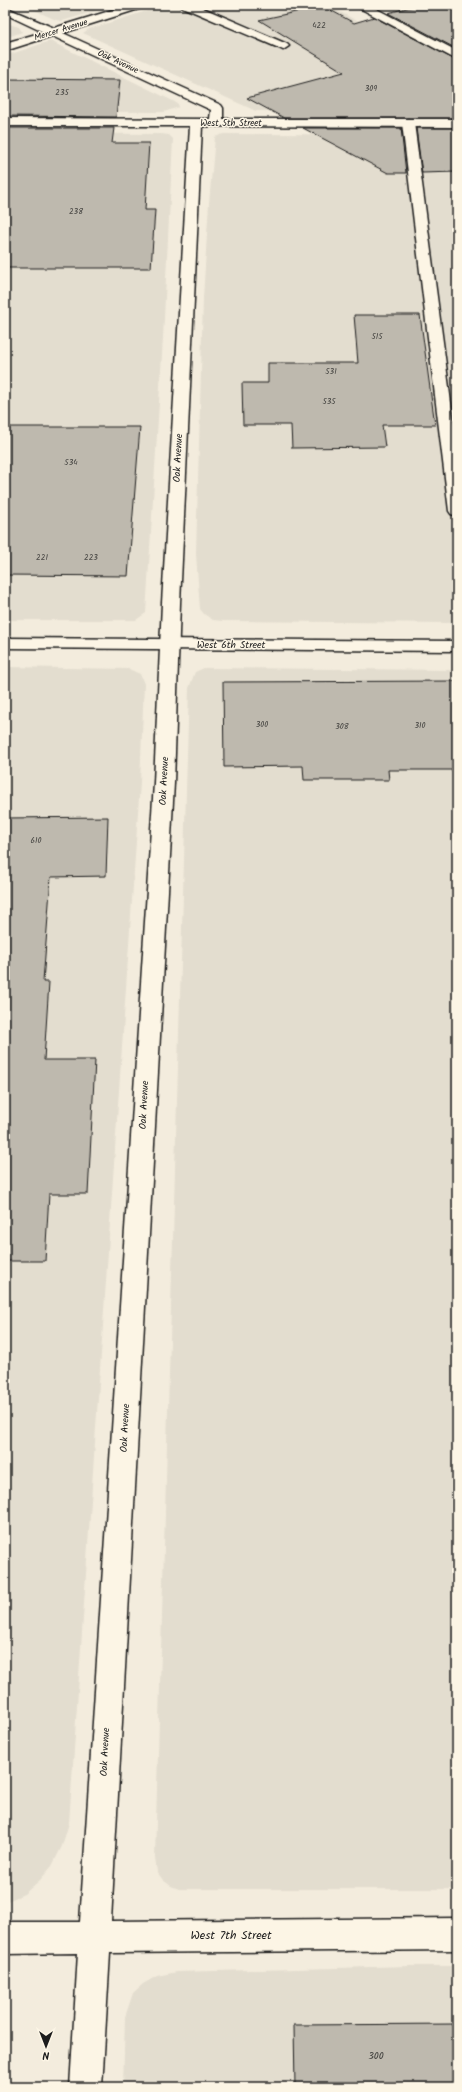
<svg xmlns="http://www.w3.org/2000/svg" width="462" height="2092" viewBox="0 0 462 2092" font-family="Kalam,sans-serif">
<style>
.built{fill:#e3ddcf}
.building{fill:#beb9ae;stroke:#1c1c1c}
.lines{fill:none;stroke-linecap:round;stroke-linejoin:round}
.lane-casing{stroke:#1c1c1c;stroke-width:3}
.street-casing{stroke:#1c1c1c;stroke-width:3}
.secondary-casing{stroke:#1c1c1c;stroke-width:3}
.primary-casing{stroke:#1c1c1c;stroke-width:3}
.lane{fill:#fcf5e5;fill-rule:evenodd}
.street{fill:#fcf5e5;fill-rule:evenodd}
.secondary{fill:#fcf5e5;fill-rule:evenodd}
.primary{fill:#fcf5e5;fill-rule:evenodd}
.labels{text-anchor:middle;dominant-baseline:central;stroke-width:3;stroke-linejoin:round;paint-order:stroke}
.number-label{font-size:8px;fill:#444340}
.far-street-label{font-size:9px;fill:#1c1c1c;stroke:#fcf5e5}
.street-label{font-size:10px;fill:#1c1c1c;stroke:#fcf5e5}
.near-number-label{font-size:10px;fill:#444340}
.near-street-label{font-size:12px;fill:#1c1c1c;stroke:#fcf5e5}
</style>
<rect width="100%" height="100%" fill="#f3ecdd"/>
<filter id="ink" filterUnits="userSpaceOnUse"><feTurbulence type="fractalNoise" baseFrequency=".025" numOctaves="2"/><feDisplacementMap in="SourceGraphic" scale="8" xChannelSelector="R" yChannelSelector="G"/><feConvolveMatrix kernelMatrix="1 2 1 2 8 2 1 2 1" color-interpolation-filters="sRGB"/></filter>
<g filter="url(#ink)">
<!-- built -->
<path class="built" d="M23,5H116L62,21L56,20Z
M166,5H327L391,39L457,112L256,111L83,33L89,29Z
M5,23L19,27L22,32L5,38Z
M50,41L173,101L178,104L179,107L164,112L5,111V56Z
M5,133L161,134L169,135L173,139L163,338L146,613L136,620H5Z
M223,134L457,135V623L223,621L213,620L204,614L200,609L196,554L203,298L209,203L215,137Z
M5,667L129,669L140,674L144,684L140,783L69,1823L62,1846L52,1866L40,1880L24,1894L5,1902Z
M204,668L457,670V1889H179L171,1886L163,1880L157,1872L155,1857L189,688L195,672Z
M410,1966H457V2087H123L125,2017L133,1993L143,1984L157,1976L177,1972Z"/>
<!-- building -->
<path class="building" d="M418,5H457V49L388,13Z
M323,6L354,23L374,17L457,61V118H284L247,98L344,72L259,20Z
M5,79L120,80L116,117L5,116Z
M5,128H114L112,143H149L145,210H155L151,268H5Z
M303,128H401L406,173H388Z
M416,128H457V172L422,173Z
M354,315H420L435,425H382L385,447L292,448L291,425H243L242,383H268V363H358Z
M5,427H140L128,576L5,575Z
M457,681V770H388L389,780H304L303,766L224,767L223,682Z
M108,817L106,876L51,877L43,982H49L44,1060H95L88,1194H49L45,1261H5V818Z
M457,2024V2087H295L294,2025Z"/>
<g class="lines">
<defs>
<path id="lane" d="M180,5H196L287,44L289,46L283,50L279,48L182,7Z
M408,119L414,123L457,448V516L451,514L449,511L402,123Z"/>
<path id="street" d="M129,5H147L145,7L63,33L221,105L223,108V119H457V127L202,126L180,603L174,783L111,1921L457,1918V1950L110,1953L102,2087H70L78,1953L5,1954V1922H80L154,783L162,603L190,126H5V118L210,119L211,110L52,36L5,51V43L43,32L5,14V7L54,28Z"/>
<path id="secondary" d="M354,5H369L457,51V60Z"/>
<path id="primary" d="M5,638L457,641V651L5,648Z"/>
</defs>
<!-- lane casing -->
<use href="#lane" class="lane-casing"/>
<!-- street casing -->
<use href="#street" class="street-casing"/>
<!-- secondary casing -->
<use href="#secondary" class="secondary-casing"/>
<!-- primary casing -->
<use href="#primary" class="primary-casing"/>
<!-- lane -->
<use href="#lane" class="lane"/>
<!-- street -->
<use href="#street" class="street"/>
<!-- secondary -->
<use href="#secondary" class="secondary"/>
<!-- primary -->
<use href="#primary" class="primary"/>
</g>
</g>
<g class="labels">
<!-- number labels -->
<g class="number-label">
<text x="319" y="25">422</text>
<text x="371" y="88">309</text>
<text x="62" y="92">235</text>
<text x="76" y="211">238</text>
<text x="377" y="336">515</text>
<text x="331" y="371">531</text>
<text x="329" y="401">535</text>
<text x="71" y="462">534</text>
<text x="42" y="557">221</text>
<text x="91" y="557">223</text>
<text x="262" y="724">300</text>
<text x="420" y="725">310</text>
<text x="342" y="726">308</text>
<text x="36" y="840">610</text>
</g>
<!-- far-street labels -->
<g class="far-street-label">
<text transform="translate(61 30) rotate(-17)">Mercer Avenue</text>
<text transform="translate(118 62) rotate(25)">Oak Avenue</text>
<text x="231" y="123">West 5th Street</text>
</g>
<!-- street labels -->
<g class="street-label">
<text transform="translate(178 458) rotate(-87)">Oak Avenue</text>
<text x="231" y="645">West 6th Street</text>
<text transform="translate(164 781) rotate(-87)">Oak Avenue</text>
<text transform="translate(144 1105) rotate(-87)">Oak Avenue</text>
<text transform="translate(125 1428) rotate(-87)">Oak Avenue</text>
<text transform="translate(105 1752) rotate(-87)">Oak Avenue</text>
</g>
<!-- near-number labels -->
<g class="near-number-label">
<text x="376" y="2056">300</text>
</g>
<!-- near-street labels -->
<g class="near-street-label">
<text x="231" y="1935">West 7th Street</text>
</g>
</g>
<!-- margin -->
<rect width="462" height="2092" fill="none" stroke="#fcf5e5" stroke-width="20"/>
<rect x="10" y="10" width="442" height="2072" fill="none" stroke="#1c1c1c" stroke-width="1.5" filter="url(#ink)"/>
<!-- north arrow -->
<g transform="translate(46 2046) rotate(180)" stroke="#fcf5e5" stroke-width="3" paint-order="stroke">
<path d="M0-3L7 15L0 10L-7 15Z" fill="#1c1c1c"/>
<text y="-6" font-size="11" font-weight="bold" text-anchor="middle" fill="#1c1c1c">N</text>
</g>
</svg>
